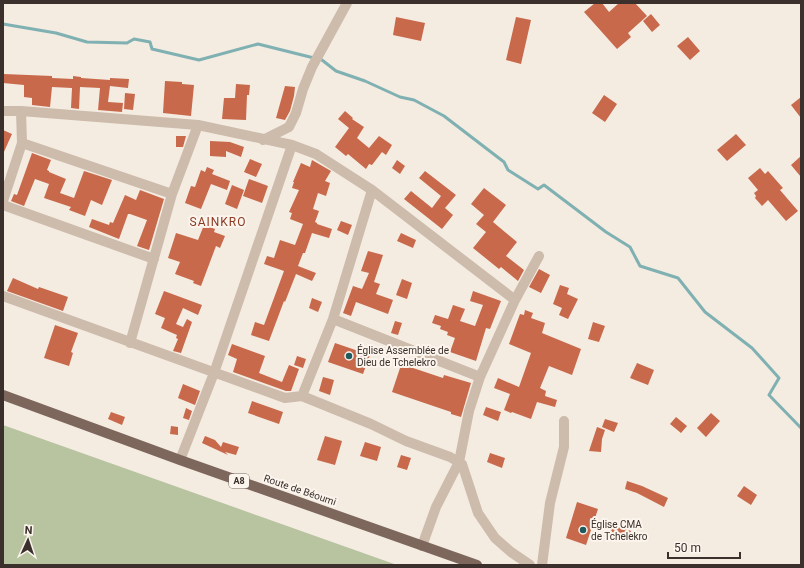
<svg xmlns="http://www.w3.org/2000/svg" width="804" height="568" viewBox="0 0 804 568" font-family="Roboto,sans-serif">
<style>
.green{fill:#b8c4a0}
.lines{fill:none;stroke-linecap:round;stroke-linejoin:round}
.stream{stroke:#7fb0b2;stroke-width:3}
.building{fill:#c8694b}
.minor{stroke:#cdbbac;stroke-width:10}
.primary{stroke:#7d675c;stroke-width:10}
.poi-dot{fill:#1f5a5e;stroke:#fbf5ee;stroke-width:1.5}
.labels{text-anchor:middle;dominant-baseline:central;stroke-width:4;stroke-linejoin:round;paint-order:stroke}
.shield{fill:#fbf5ee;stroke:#756b66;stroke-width:1}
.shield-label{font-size:9px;font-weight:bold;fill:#3b302b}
.poi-label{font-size:10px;fill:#3b302b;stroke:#fbf5ee;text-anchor:start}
.street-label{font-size:10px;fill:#3b302b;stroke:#fbf5ee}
.quarter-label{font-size:12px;letter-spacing:1px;fill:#8c3b22;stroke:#fbf5ee}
</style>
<rect width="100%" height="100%" fill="#f4ebe1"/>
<!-- green -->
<path class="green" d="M3,425L397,565H3Z"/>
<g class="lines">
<!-- stream -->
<path class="stream" d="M3,24L56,33L87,42L127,43L134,39L150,42L152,49L199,60L258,44L322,60L336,71L365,81L400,97L414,100L444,116L504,162L508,170L538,189L544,185L606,232L630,247L640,266L678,278L705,312L752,348L779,378L769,395L801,428"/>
</g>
<!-- building -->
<path class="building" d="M595,3H602L609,12L619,3H635L647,16L628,33L631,37L617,49L584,12Z
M651,14L660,25L652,32L643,21Z
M396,17L425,23L421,41L393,35Z
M516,17L531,20L521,64L506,60Z
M688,37L700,51L690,60L677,46Z
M4,74L52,76V78L73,79V76L81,77V78L110,80V78L129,79L128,88L110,86L108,102L123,103L122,112L98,110L100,88L80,87L79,109L71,108L72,88L52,87L50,107L32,105V98L24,97V85L3,83Z
M165,81L182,82V84L194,85L191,116L163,113Z
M236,84L250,85L249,95H247L246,120L222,119L224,98H235Z
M285,86L295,87L294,96L290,111L285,120L276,118Z
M125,93L135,94L133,110L124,109Z
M604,95L617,104L605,122L592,113Z
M801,97V118L791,105Z
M345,111L353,118L352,119L364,127L357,138L369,148L379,136L392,145L386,155L382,152L372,165L369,164L366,169L348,154L346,156L335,147L349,128L338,119Z
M3,130L12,134L3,154Z
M736,134L746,145L727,161L717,150Z
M176,136H186L183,147H176Z
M210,141L230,142L244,147L241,157L226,151V157L210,156Z
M32,153L51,160L47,170L49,171V172L66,179L60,193L74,198L84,171L112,180L102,205L91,200L85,216L69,210L71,207L44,198L49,184L35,179L24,206L11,201L14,194L17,195Z
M801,156V177L791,165Z
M250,159L262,164L256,177L244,172Z
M312,160L331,171L325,181L330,183L326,196L318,193L313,209L319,211L315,222L317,223V224L332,229L329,238L312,233L305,253H303L298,266L316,273L312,281L296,274L285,302L284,301L269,341L251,335L255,322L264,325L284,271L264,264L267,256L274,258L280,240L295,245L303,224L290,219L292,213L289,212L299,190L292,188L294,182H293L301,163L310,167Z
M397,160L405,166L400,174L392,168Z
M207,167L214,170L212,174L230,181L227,190L211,184L201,209L185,203L191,186L195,187L201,170L205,172Z
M760,168L765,174L768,171L783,188L780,190L798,211L786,221L768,200L762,206L755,198L756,196L754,193L758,190L748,178Z
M425,171L456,195L445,208L453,215L442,229L404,199L411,191L432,208L441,196L419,178Z
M249,179L268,186L262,203L243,196Z
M232,185L244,190L237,209L225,204Z
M484,188L506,205L493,222L517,242L506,256L524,270L518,281L501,267L499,269L473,248L486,232L476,224L484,215L471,204Z
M140,190L164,199L149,250L137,246L147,220L130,214H128L119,239L89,227L92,219L109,225L110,222L113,223L125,195L136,200Z
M341,221L352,225L348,235L337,230Z
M204,225L215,229L214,232L225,236L220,248L216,246L201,286L193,283L194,281L175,274L180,262L168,258L176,233L198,240Z
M401,233L416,240L413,248L397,241Z
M368,251L383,255L374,282L380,284L376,294L393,300L388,314L356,302L351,316L343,313L353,286L362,289L369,273L361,271Z
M539,269L550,275L541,293L529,287Z
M13,278L38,289L39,287L68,297L63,311L7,291Z
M402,279L412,283L407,299L396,295Z
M560,285L569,288L567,294L578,299L568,319L559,315L562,308L553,304Z
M164,291L202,305L198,315L183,308L176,324L183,327L187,319L192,322L181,353L173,351L178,339L176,338L177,335L161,328L165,318L155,314Z
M473,291L501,301L490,329L486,328L476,361L450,352L455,338L447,335L448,332L440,329L441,326L432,323L435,315L448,319L453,305L465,309L460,321L475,326L483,305L470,301Z
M312,298L322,302L318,312L309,308Z
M525,310L533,313L531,318L545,323L542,333L581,349L572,375L549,366L540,388L546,391L545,396L557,400L555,407L537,402L531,419L512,412L511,413L504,410L510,394L494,388L498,378L519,387L531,353L509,344L520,314L524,315Z
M395,321L402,323L398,335L391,333Z
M593,322L605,326L599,342L588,339Z
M55,325L78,333L71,352L73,353L69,366L44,358Z
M335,343L370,355L363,374L328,362Z
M232,344L265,356L259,373L282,382L289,365L299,369L291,391H286L233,372L237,359L228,355Z
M297,356L306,359L303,368L294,365Z
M402,362L410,365V367L443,378L444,375L471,383L461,417L451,414V412L392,392Z
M637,363L654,370L648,385L630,378Z
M323,377L334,380L330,395L319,391Z
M183,384L200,391L195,405L178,398Z
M252,401L283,412L279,424L248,413Z
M486,407L501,412L498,421L483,415Z
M186,408L192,411L189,420L183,418Z
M111,412L125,417L122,425L108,419Z
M711,413L720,421L706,437L697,428Z
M676,417L687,426L681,433L670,424Z
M605,419L618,423L614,432L602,427Z
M171,426L178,427V435L170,434Z
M597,427L605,430L602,439L601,452L589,451Z
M205,436L215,440L221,447L223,442L239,447L236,455L225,452L228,455L202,443Z
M325,436L342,441L335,465L317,460Z
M365,442L381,447L377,461L360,456Z
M490,453L505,458L502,468L487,462Z
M401,455L411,458L407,470L397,467Z
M627,481L642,486L668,498L664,507L637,493L625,489Z
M744,486L757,495L751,505L737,496Z
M577,502L598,509L586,545L566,538Z
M613,524L631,531L628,540L610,534Z"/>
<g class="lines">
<!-- minor -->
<path class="minor" d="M3,111H21L198,125L292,145L316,154L372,190L515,300
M263,140L289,127L296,113L303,89L312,67L347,3
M22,143L172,194
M3,201L22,143L21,111
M3,205L154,259
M3,296L285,398L302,396L371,424L406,441L450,457L462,464L478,513L495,538L511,552L530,565
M333,319L480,377
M130,343L172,194L198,125
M302,396L333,319L372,190
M180,460L214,373L292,145
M422,546L436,507L459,462L469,411L480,377L515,300L539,256
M542,565L550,503L564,447V421"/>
<!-- primary -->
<path class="primary" d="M3,395L180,460L477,565"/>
</g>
<!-- markers -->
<g class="poi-dot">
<circle cx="349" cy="356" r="4"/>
<circle cx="583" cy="530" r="4"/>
</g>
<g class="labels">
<!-- shield labels -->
<rect class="shield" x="229" y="474" width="20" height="14" rx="3"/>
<g class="shield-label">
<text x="239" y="481">A8</text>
</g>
<!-- poi labels -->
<g class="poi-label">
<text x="357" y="350">Église Assemblée de<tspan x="357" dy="12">Dieu de Tchelekro</tspan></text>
<text x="591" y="524">Église CMA<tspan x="591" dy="12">de Tchelekro</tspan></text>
</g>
<!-- street labels -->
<g class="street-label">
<text transform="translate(300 490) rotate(19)">Route de Béoumi</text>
</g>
<!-- quarter labels -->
<g class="quarter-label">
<text x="218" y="222">SAINKRO</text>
</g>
</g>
<!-- border -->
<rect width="804" height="568" fill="none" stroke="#3b302b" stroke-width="8"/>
<!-- north arrow -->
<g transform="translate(28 540) rotate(3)" stroke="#fbf5ee" stroke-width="3" paint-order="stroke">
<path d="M0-3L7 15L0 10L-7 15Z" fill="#3b302b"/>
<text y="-6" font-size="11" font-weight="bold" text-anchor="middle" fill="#3b302b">N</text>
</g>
<!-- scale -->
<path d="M668 552v6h72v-6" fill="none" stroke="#3b302b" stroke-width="2"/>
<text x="674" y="552" font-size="12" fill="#3b302b" stroke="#fbf5ee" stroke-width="3" paint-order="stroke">50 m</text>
</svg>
